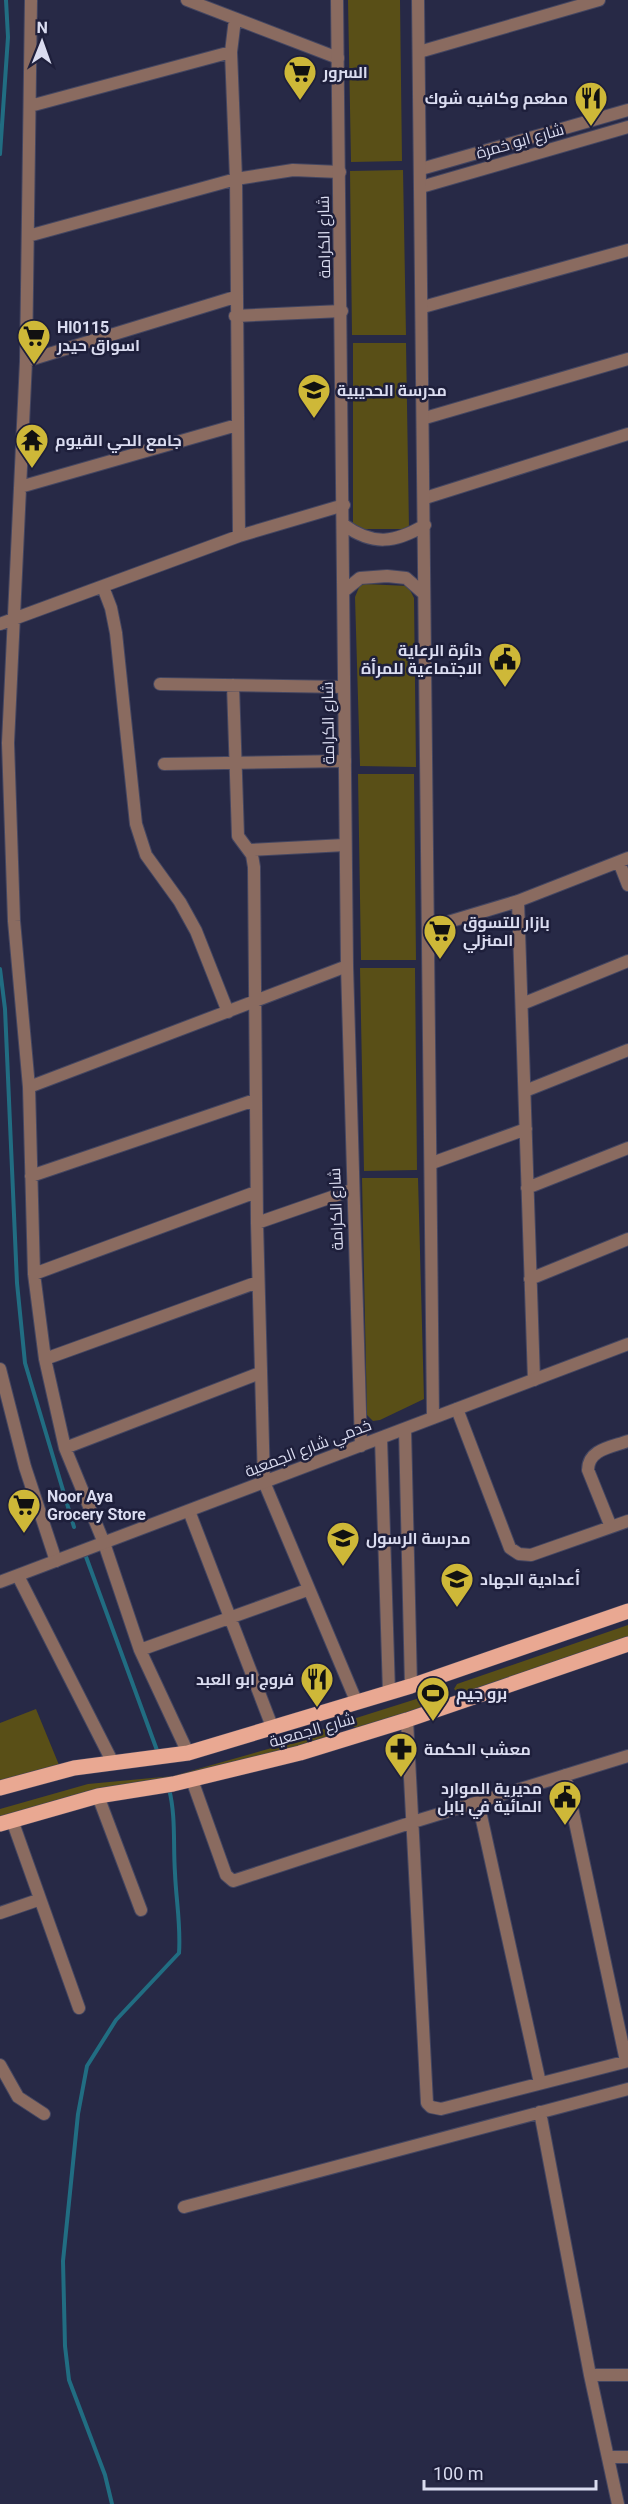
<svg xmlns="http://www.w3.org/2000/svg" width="628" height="2504" viewBox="0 0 628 2504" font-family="Roboto,Cairo,sans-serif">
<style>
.green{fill:#594f17}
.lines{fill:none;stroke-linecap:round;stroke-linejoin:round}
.stream{stroke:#216d82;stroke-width:4}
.minor-casing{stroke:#444661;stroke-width:14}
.tertiary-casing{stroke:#444661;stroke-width:14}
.primary-casing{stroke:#444661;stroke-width:16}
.minor{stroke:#8a6b60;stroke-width:12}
.tertiary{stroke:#8a6b60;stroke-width:12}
.primary{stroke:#e9a892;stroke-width:15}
.labels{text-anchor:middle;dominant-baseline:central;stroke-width:5;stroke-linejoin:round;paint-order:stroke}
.poi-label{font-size:16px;font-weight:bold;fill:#dadcf0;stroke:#1e1f3b;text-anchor:start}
.street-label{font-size:16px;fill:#dadcf0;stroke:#1e1f3b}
</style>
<rect width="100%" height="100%" fill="#272946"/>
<!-- green -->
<path class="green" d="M348,0H400L402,161L351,162Z
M403,170L406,335H352L350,171Z
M353,343H406L409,529H353Z
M365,584L408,586L414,598L416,767L360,766L355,597L360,585Z
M358,774H414L416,960H361Z
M360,968H415L417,1170L364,1171Z
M362,1178H418L424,1399L380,1420L373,1421L367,1415Z
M628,1625V1637L461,1695L454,1689L457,1684Z
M429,1695L433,1697V1705L358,1729L353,1726V1719Z
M36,1709L59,1765L0,1784V1723Z
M332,1726L337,1728L333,1735L266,1757L0,1819V1809L88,1784L173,1776L275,1747Z"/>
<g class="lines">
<!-- stream -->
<path class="stream" d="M0,154L8,37L6,0
M0,969L5,1009L17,1283L25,1363L74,1527
M85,1554L158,1753
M112,2504L105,2475L69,2380L65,2346L63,2261L78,2114L87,2066L116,2020L179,1953C181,1925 176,1900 175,1873C173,1845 176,1816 169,1789"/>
<defs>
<path id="minor" d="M31,0L26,361L8,743L14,921L29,1087L34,1274L45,1359L65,1448L104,1543L140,1650L188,1753
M187,0L338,58
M235,19L231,52L236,179L239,536
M419,52L599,0
M30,106L231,52
M421,169L628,110
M421,187L628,127
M28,236L236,179L293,170L340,172
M423,307L628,250
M235,316L342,311
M26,361L235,297
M425,418L628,359
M20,487L237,425
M425,498L628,434
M103,587L111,608L116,633L136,824L146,855L180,902L196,931L228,1012
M0,624L239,536L344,505
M160,684L344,687
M233,685L238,836L252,855L254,867L257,1223L264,1482L357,1703
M164,764L345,761
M249,850L345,845
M619,862L628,885
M518,901L534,1380
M428,928L518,901L628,858
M522,1004L628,961
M29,1087L347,966
M525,1091L628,1050
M432,1163L526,1129
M31,1176L255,1100
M527,1188L628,1148
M257,1223L352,1190
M34,1274L256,1192
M530,1279L628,1239
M45,1359L258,1282
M0,1369L25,1467L56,1561
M457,1409L510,1548L519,1554L531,1555L628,1521
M65,1448L260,1373
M189,1511L273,1729
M611,1527L588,1470C588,1449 612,1447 628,1441
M140,1650L307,1590
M407,1720L427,2103L431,2107L441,2109L628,2061
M565,1775L626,2061
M192,1780L226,1875L233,1881L413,1822L628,1756
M98,1796L141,1910
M478,1802L540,2083
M12,1820L79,2008
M0,1913L38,1900
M0,2065L18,2097L44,2114
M540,2112L590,2375
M184,2207L628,2089
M608,2457H628
M618,2504L590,2375H628"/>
<path id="tertiary" d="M337,0L347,966L361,1446
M418,0L433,1418
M344,525C373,546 395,543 425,525
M344,591L360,578L387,576L406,578L423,593
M405,1429L411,1686
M381,1438L389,1692
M18,1576L113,1763
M0,1582L628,1344"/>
<path id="primary" d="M0,1788L74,1768L188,1753L411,1686L628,1611
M0,1824L98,1796L173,1784L300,1753L407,1720L628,1644"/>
</defs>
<!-- minor casing -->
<use href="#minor" class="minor-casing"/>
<!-- tertiary casing -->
<use href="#tertiary" class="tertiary-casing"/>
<!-- primary casing -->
<use href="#primary" class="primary-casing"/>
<!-- minor -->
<use href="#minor" class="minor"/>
<!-- tertiary -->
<use href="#tertiary" class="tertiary"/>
<!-- primary -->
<use href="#primary" class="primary"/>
</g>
<!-- icons -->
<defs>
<symbol id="supermarket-pin" viewBox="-11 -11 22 30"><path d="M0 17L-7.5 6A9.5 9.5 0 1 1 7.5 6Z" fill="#ceb838" stroke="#1e1f3b"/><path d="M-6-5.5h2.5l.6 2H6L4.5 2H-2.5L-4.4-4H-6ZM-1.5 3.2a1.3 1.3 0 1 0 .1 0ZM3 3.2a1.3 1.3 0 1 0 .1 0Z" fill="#111"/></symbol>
<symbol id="restaurant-pin" viewBox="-11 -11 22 30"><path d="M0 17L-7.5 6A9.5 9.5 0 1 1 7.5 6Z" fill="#ceb838" stroke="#1e1f3b"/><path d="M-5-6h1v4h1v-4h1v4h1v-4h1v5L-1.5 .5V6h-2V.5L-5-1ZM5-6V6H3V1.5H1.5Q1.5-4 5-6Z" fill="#111"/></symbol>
<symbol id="school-pin" viewBox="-11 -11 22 30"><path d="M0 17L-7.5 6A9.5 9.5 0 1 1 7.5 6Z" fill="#ceb838" stroke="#1e1f3b"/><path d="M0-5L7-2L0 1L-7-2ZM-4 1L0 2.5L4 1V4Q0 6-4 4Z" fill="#111"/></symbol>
<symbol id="temple-pin" viewBox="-11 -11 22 30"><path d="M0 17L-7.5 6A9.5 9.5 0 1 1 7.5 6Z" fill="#ceb838" stroke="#1e1f3b"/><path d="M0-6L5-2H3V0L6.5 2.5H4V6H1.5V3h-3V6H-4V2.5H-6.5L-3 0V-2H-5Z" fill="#111"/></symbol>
<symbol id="civic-pin" viewBox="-11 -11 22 30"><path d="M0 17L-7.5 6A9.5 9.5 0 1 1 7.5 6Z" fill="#ceb838" stroke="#1e1f3b"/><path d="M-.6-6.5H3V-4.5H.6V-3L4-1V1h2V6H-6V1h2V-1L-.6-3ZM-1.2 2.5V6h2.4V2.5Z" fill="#111"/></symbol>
<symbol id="stadium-pin" viewBox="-11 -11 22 30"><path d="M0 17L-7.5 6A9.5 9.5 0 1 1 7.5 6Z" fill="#ceb838" stroke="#1e1f3b"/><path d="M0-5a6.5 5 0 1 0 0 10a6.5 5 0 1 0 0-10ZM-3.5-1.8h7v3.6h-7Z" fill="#111"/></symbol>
<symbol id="pharmacy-pin" viewBox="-11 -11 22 30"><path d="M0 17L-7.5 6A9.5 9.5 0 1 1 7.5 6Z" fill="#ceb838" stroke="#1e1f3b"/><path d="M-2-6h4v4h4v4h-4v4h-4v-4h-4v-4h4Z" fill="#111"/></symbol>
</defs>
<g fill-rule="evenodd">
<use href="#supermarket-pin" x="281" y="53" width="38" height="52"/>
<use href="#restaurant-pin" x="572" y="79" width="38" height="52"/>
<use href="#supermarket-pin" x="15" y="317" width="38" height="52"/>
<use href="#school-pin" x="295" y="371" width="38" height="52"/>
<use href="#temple-pin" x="13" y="421" width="38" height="52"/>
<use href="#civic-pin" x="486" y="640" width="38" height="52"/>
<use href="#supermarket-pin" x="421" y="912" width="38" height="52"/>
<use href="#supermarket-pin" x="5" y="1486" width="38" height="52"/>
<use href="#school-pin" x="324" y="1519" width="38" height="52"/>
<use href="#school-pin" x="438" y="1560" width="38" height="52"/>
<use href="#restaurant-pin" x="298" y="1660" width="38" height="52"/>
<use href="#stadium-pin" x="414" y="1674" width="38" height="52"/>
<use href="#pharmacy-pin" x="382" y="1730" width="38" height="52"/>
<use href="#civic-pin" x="546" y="1778" width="38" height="52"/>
</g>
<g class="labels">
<!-- poi labels -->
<g class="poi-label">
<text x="323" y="72">السرور</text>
<text x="568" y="98" text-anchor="end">مطعم وكافيه شوك</text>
<text x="57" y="327">Hl0115<tspan x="57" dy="18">اسواق حيدر</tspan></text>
<text x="337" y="390">مدرسة الحديبية</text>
<text x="55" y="440">جامع الحي القيوم</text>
<text x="482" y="650" text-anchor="end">دائرة الرعاية<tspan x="482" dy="18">الاجتماعية للمرأة</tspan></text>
<text x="463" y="922">بازار للتسوق<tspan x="463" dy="18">المنزلي</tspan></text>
<text x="47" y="1496">Noor Aya<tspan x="47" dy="18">Grocery Store</tspan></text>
<text x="366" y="1538">مدرسة الرسول</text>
<text x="480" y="1579">أعدادية الجهاد</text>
<text x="294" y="1679" text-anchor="end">فروج ابو العبد</text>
<text x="456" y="1693">برو جيم</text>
<text x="424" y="1749">معشب الحكمة</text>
<text x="542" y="1788" text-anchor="end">مديرية الموارد<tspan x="542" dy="18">المائية في بابل</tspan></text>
</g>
<!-- street labels -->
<g class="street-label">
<text transform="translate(520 141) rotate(-16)">شارع ابو خمرة</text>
<text transform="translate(324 237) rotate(-91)">شارع الكرامة</text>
<text transform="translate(328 723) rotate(-91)">شارع الكرامة</text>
<text transform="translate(336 1209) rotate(-92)">شارع الكرامة</text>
<text transform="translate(308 1448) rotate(-21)">خدمي شارع الجمعية</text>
<text transform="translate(312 1730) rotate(-16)">شارع الجمعية</text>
</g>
</g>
<!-- north arrow -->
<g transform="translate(42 42) rotate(1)" stroke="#1e1f3b" stroke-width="4.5" paint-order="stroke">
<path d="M0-4.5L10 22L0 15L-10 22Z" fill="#dadcf0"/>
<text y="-9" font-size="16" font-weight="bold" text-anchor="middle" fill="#dadcf0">N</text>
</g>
<!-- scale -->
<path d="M424 2480v9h172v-9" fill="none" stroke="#dadcf0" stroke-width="3"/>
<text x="433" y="2480" font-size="18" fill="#dadcf0" stroke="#1e1f3b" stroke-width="4.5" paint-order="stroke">100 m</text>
</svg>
